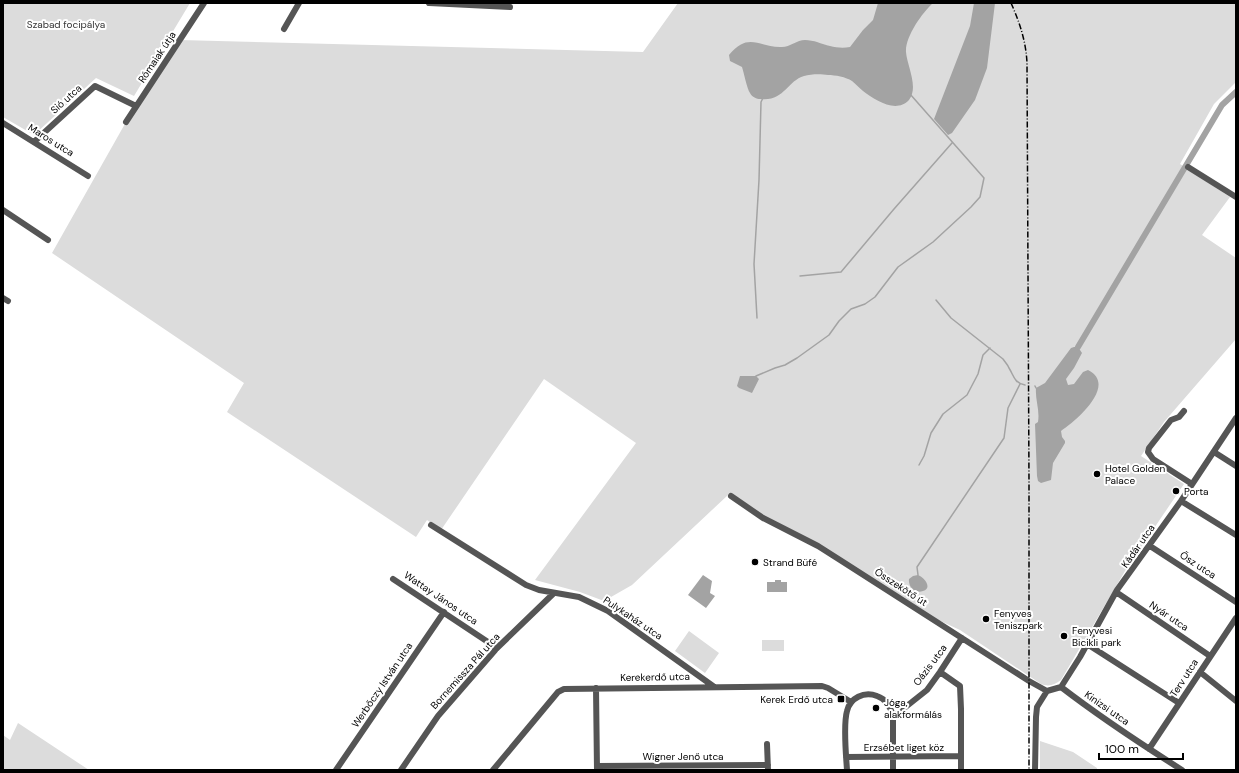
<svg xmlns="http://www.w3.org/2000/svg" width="1239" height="773" viewBox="0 0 1239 773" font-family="'DM Sans',sans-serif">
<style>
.green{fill:#dcdcdc}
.water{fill:#a3a3a3}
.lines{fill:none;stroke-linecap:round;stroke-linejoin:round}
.stream{stroke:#a3a3a3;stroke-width:1.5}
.canal{stroke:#a3a3a3;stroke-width:6}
.street{stroke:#555;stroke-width:6}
.rail{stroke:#000;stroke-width:1.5;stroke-dasharray:6 2 1 2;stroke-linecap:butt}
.poi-dot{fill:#000;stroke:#fff;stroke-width:1.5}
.labels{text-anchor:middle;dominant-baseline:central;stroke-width:4;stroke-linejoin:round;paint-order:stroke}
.park-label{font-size:10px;fill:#333;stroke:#fff}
.street-label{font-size:10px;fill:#000;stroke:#fff}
.poi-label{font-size:10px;fill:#000;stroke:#fff;text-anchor:start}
</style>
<rect width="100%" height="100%" fill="#fff"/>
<!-- green -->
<path class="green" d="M3,3H190L134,96L96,78L34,135L3,117Z
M678,3H1236V82L1214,104L1180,164L1230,197L1202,235L1236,258V339L1164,422L1141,456L1184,484L1125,571L1061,680C1054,685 1049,687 1041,684L960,630L921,612L880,585L728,495L632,585L604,601L580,592L535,580L636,443L544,379L441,530L427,520L416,537L227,412L244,383L52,253L126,122L180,40L643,52Z
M689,631L719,653L705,673L675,651Z
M762,640H784V651H762Z
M18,723L89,770H3V735L10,740Z
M1040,741L1073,752L1097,768V770H1040Z"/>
<!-- water -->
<path class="water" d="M878,3H933C922,13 905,37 906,52C907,66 919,87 909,100C896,114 875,100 863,91C859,88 856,84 852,81C846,77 835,75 828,75C821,74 811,74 804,76C787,81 784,102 760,99C757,99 752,97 750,93C747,89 744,73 742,67L730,61L729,55C749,31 759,48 782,47C790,47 797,40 805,40C809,40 814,41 817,42C829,46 838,49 850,47L863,30L873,20Z
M974,3H995L987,68L975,100L952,133L948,135L934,119L970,26Z
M1074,347H1078L1082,353L1074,368L1066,379L1068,385L1074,384L1083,372L1088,370C1118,385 1076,421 1061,431L1062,437L1065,441V443L1053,463L1051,480L1041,483L1038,481L1037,476L1035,424L1038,422C1040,410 1035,400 1036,388L1045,383L1071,348Z
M740,376H756L759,379L752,393L739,388L737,386Z
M703,575L712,581L710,593L715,596L706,608L688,595Z
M918,575C924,577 933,588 923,591C914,594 908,586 909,579L913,576Z
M775,580H781V582H787V592H767V582H775Z"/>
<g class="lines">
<!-- stream -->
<path class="stream" d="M800,276L841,272L894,209L952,143
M936,300L951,318L1003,359C1005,362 1008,365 1009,368C1014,376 1014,383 1025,385
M757,318L754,264L759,180L761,102L763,98
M756,376L775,368L785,365L797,358L829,335L839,321L851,309L865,304L875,297L898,267L933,242L971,207L980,197L984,178L910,94
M1035,386L1036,388
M919,465L924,456L931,433L943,414L967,395L978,374L983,355L990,348
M918,575L917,567L1004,438L1008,408L1020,384"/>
<!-- canal -->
<path class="canal" d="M1078,347L1222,105L1236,92"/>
<!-- street -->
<path class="street" d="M429,3L510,7
M284,29L299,3
M126,122L204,3
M3,123L88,176
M35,141L95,86L136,106
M1188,167L1236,197
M3,210L48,240
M3,298L8,301
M1184,411L1179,417L1171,420L1149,448L1148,452L1153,459L1192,484
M1214,452L1236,466
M731,496L763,518L818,546L840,560L1029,681L1047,691L1061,687
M1181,501L1236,535
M431,525L526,585L539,590L579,597L608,611L713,686
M1150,546L1236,602
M393,579L497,648
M1116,592L1210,656
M1087,644L1179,703
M940,672L960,686L961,709V770
M1200,672L1236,701
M1061,687L1080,657L1117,590L1181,501L1236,418
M1061,687C1100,717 1141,744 1182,770
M596,688L597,770
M893,717L927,690L940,672L962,638
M767,744L768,770
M1149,749L1236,618
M846,757L961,756
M597,766L768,765
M336,770L444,612
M401,770L438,716L497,648L554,593
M493,770L558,692L564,689L822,686L828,688L851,702
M847,770C846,754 843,725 847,711C850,698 864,691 877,696C886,699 891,707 893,717V770
M1035,770L1036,717L1037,707L1047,691"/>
<!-- rail -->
<path class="rail" d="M1011,3C1020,23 1026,42 1027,63L1029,482V770"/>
</g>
<!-- markers -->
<g class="poi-dot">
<circle cx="1097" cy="474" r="4"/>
<circle cx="1176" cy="491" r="4"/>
<circle cx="755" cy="562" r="4"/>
<circle cx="986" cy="619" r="4"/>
<circle cx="1064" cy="636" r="4"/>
<rect x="837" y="695" width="8" height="8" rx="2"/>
<circle cx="876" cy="708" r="4"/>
</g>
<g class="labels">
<!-- park labels -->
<g class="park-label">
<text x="66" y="24">Szabad focipálya</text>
</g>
<!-- street labels -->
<g class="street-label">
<text transform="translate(157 57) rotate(-56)">Rómaiak útja</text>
<text transform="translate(66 99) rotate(-42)">Sió utca</text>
<text transform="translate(51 140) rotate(32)">Maros utca</text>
<text transform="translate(1138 546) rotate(-55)">Kádár utca</text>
<text transform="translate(1198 565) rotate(33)">Ősz utca</text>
<text transform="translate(901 587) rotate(33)">Összekötő út</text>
<text transform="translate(441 598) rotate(34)">Wattay János utca</text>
<text transform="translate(1169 616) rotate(34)">Nyár utca</text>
<text transform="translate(633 618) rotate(34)">Pulykaház utca</text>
<text transform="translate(930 665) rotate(-53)">Oázis utca</text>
<text transform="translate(465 671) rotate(-48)">Bornemissza Pál utca</text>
<text transform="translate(655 677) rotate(-1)">Kerekerdő utca</text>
<text transform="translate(1184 678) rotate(-57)">Terv utca</text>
<text transform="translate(382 685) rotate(-56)">Werbőczy István utca</text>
<text transform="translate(1107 708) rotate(35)">Kinizsi utca</text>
<text x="904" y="747">Erzsébet liget köz</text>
<text x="683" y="756">Wigner Jenő utca</text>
</g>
<!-- poi labels -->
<g class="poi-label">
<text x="1105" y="468">Hotel Golden<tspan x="1105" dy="12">Palace</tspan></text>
<text x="1184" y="491">Porta</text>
<text x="763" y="562">Strand Büfé</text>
<text x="994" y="613">Fenyves<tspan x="994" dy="12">Teniszpark</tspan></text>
<text x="1072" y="630">Fenyvesi<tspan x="1072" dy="12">Bicikli park</tspan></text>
<text x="833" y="699" text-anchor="end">Kerek Erdő utca</text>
<text x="884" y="702">Jóga,<tspan x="884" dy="12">alakformálás</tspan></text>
</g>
</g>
<!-- border -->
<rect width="1239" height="773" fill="none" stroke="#000000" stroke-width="8"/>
<!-- scale -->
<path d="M1099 753v6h84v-6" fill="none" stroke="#000000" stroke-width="2"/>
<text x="1105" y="753" font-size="12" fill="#000000" stroke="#ffffff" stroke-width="3" paint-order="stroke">100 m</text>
</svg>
